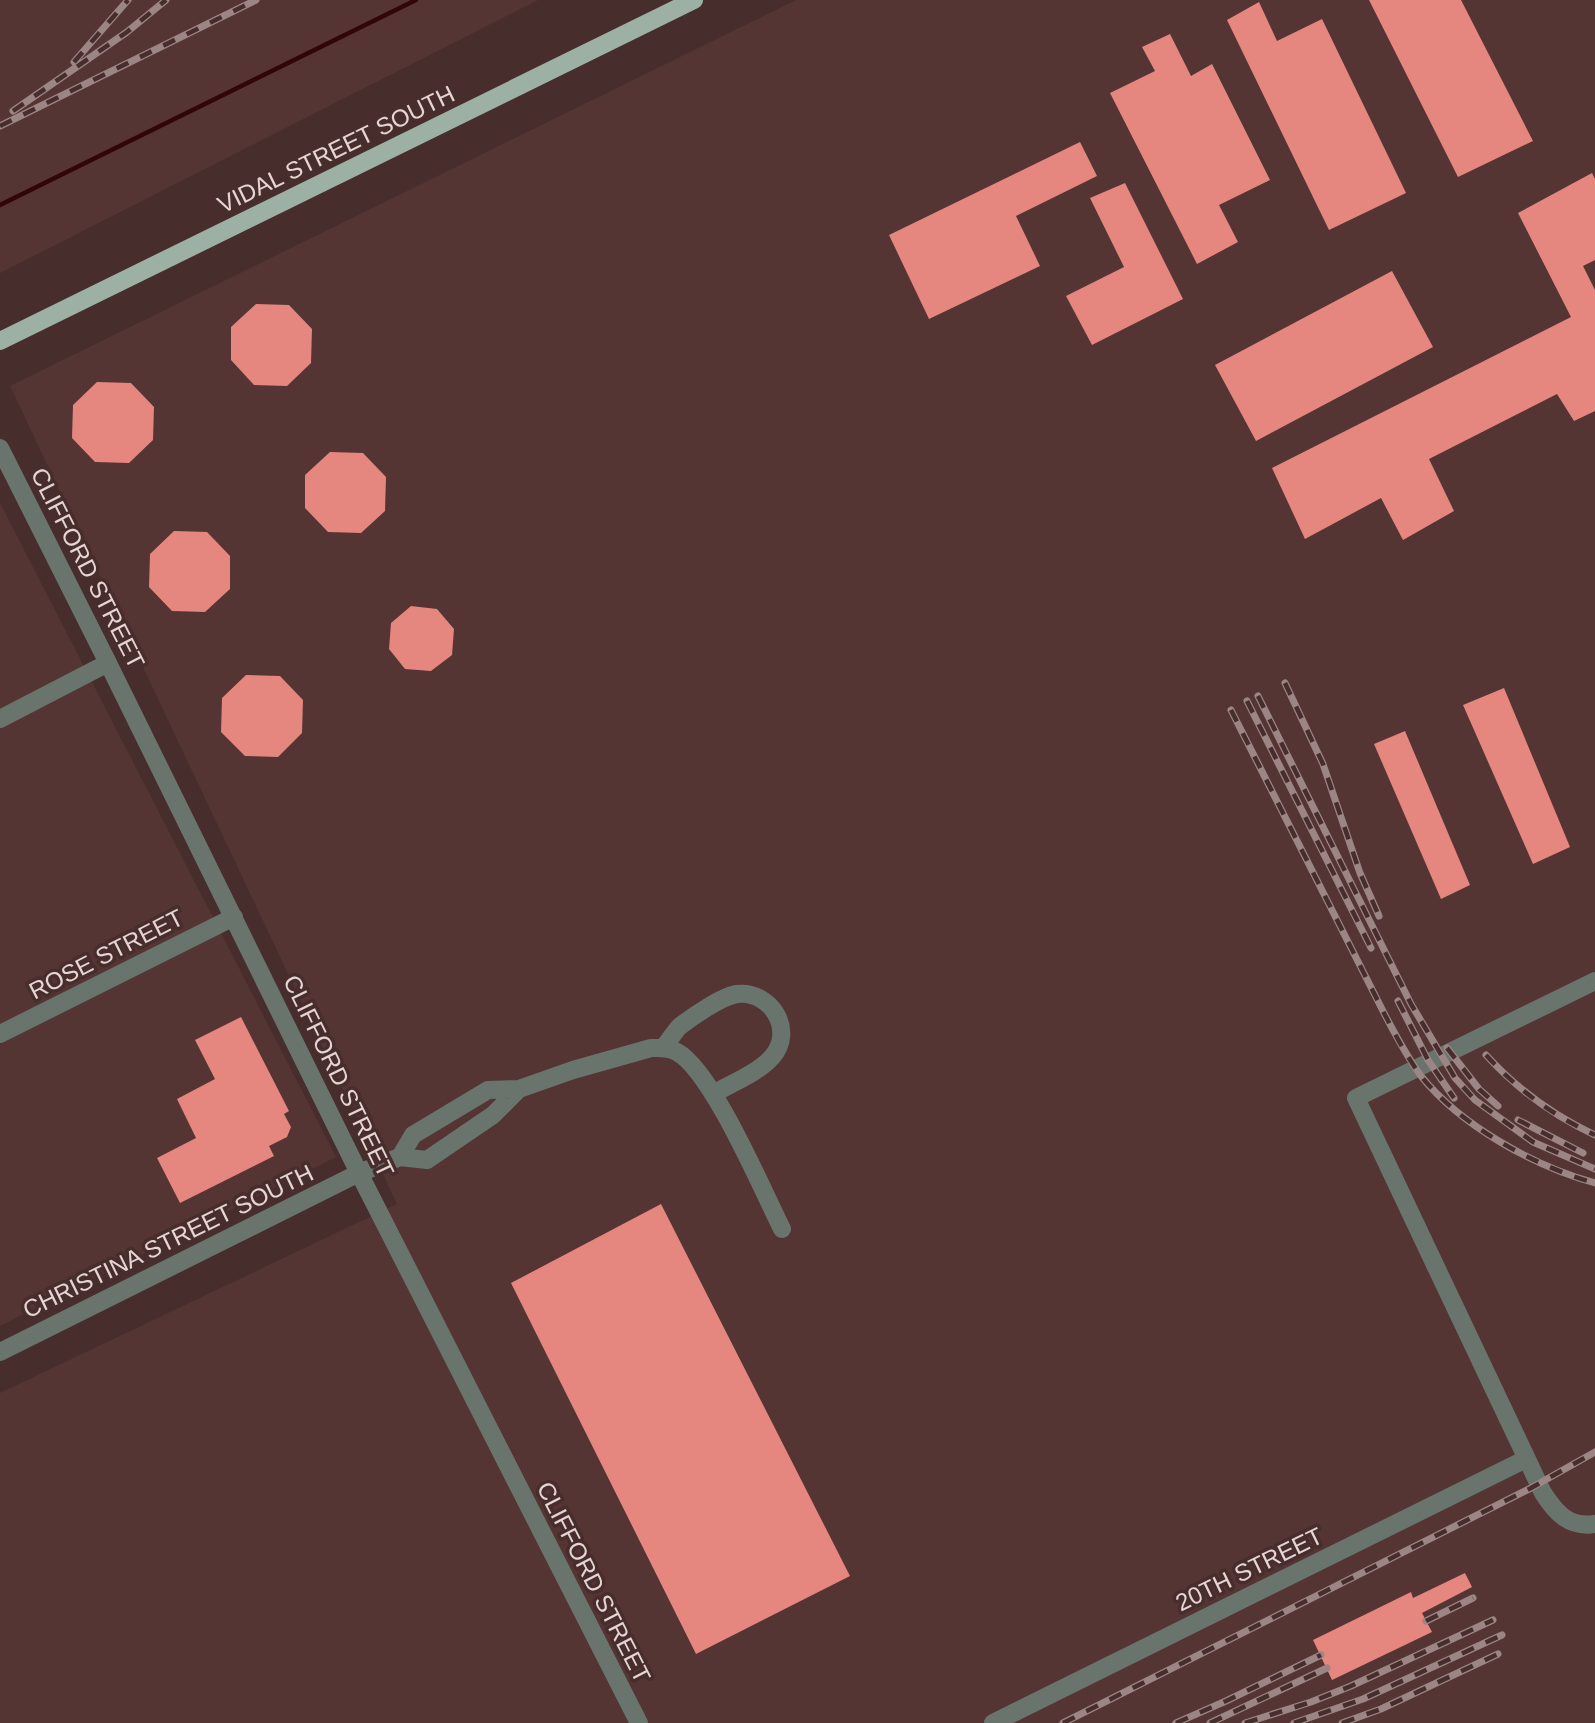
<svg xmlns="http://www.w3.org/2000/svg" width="1595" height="1723" viewBox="0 0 1595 1723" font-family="Helvetica,sans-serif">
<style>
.built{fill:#553533}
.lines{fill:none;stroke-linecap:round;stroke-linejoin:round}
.stream{stroke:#320607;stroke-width:4.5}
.building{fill:#e5867f}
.minor{stroke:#69746d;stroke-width:18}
.major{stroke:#9cb1a3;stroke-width:18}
.rail-casing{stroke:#9b8685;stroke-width:7}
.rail{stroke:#472e2c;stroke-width:4.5;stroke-dasharray:13;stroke-linecap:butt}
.labels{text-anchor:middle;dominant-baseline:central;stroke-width:7;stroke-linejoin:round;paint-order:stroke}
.street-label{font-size:24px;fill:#e6d5d4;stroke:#472e2c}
</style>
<rect width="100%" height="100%" fill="#472e2c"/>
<!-- built -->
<path class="built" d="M0,0H538L0,273Z
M796,0H1595V1723H0V1393L397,1204L10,386Z
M0,503L336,1157L0,1326Z"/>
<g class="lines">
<!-- stream -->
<path class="stream" d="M0,205L416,0"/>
</g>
<!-- building -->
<path class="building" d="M1369,0H1461L1533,141L1458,177Z
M1259,2L1277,41L1322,19L1406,193L1329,230L1227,20Z
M1170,34L1191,76L1212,64L1270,180L1219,205L1238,242L1197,264L1110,93L1155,71L1142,47Z
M1080,142L1097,176L1016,216L1040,266L929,319L889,235Z
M1592,173L1595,179V260L1583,266L1595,290V411L1574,421L1557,394L1429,459L1454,511L1403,540L1381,498L1305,539L1272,468L1571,317L1518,213Z
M1125,183L1183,299L1092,345L1066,296L1124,267L1090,198Z
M1392,271L1433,347L1256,441L1215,365Z
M256,304L289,305L312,329L311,363L287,386L254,385L231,360V327Z
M97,382L131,383L154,407L153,440L129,463L95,462L72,438L73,405Z
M330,452L363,453L386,477L385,511L361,533L328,532L305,508V475Z
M174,531L207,532L230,556V589L205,612L172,611L149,587L150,554Z
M411,606L437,609L454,629L452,655L431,671L405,669L389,649L391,623Z
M246,675L280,676L303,700L302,733L278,757L245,756L221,732L222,698Z
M1504,688L1570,847L1533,864L1463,705Z
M1405,731L1470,885L1441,899L1374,744Z
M241,1017L289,1111L284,1114L291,1127L287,1137L269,1146L274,1156L180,1203L157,1158L196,1138L177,1099L215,1079L195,1040Z
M661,1204L850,1576L696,1654L511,1283Z
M1465,1573L1472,1587L1422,1613L1432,1632L1332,1680L1313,1640L1411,1592L1413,1598Z"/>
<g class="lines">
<!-- minor -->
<path class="minor" d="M0,448L108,663L359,1173L639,1723
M0,719L108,663
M1595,981L1356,1098L1543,1493C1556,1513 1569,1528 1595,1524
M0,1034L234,917
M663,1048C669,1041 674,1032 680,1026C692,1017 722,996 737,994C770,990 796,1030 772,1057C758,1073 732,1083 713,1094
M400,1157L413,1135L488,1090L519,1089L573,1070L651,1048C660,1048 669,1047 677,1052C712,1071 762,1189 782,1229
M0,1352L359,1173L400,1157L427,1160L493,1115L519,1089
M993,1723L1526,1459"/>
<!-- major -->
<path class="major" d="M0,341L694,0"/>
<defs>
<path id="rail" d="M74,62L128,0
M13,111L127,32L166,0
M0,126L256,0
M1285,683L1323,764L1360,873L1379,916
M1258,696L1411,1004L1455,1078L1475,1100L1533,1142L1595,1169
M1247,701L1371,948
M1231,710L1385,1015C1396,1036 1407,1057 1421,1076C1461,1126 1534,1166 1595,1183
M1398,1001L1428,1060L1454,1098
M1447,1048L1479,1089L1498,1106
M1486,1055C1518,1090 1552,1115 1595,1135
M1518,1120L1583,1153
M1426,1621L1473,1598
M1063,1723L1531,1488L1595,1452
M1176,1723L1226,1701L1321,1655
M1210,1723L1327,1668
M1245,1723L1311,1702L1351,1686L1493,1620
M1294,1723L1363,1699L1502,1635
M1342,1723L1381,1709L1498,1654"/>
</defs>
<!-- rail casing -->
<use href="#rail" class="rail-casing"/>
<!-- rail -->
<use href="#rail" class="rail"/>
</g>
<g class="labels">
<!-- street labels -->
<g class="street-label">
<text transform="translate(336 149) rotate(-26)">VIDAL STREET SOUTH</text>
<text transform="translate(88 568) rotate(63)">CLIFFORD STREET</text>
<text transform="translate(106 954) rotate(-27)">ROSE STREET</text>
<text transform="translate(339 1076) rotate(64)">CLIFFORD STREET</text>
<text transform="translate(168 1241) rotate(-26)">CHRISTINA STREET SOUTH</text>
<text transform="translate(1249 1569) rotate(-26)">20TH STREET</text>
<text transform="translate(594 1582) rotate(63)">CLIFFORD STREET</text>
</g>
</g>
</svg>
